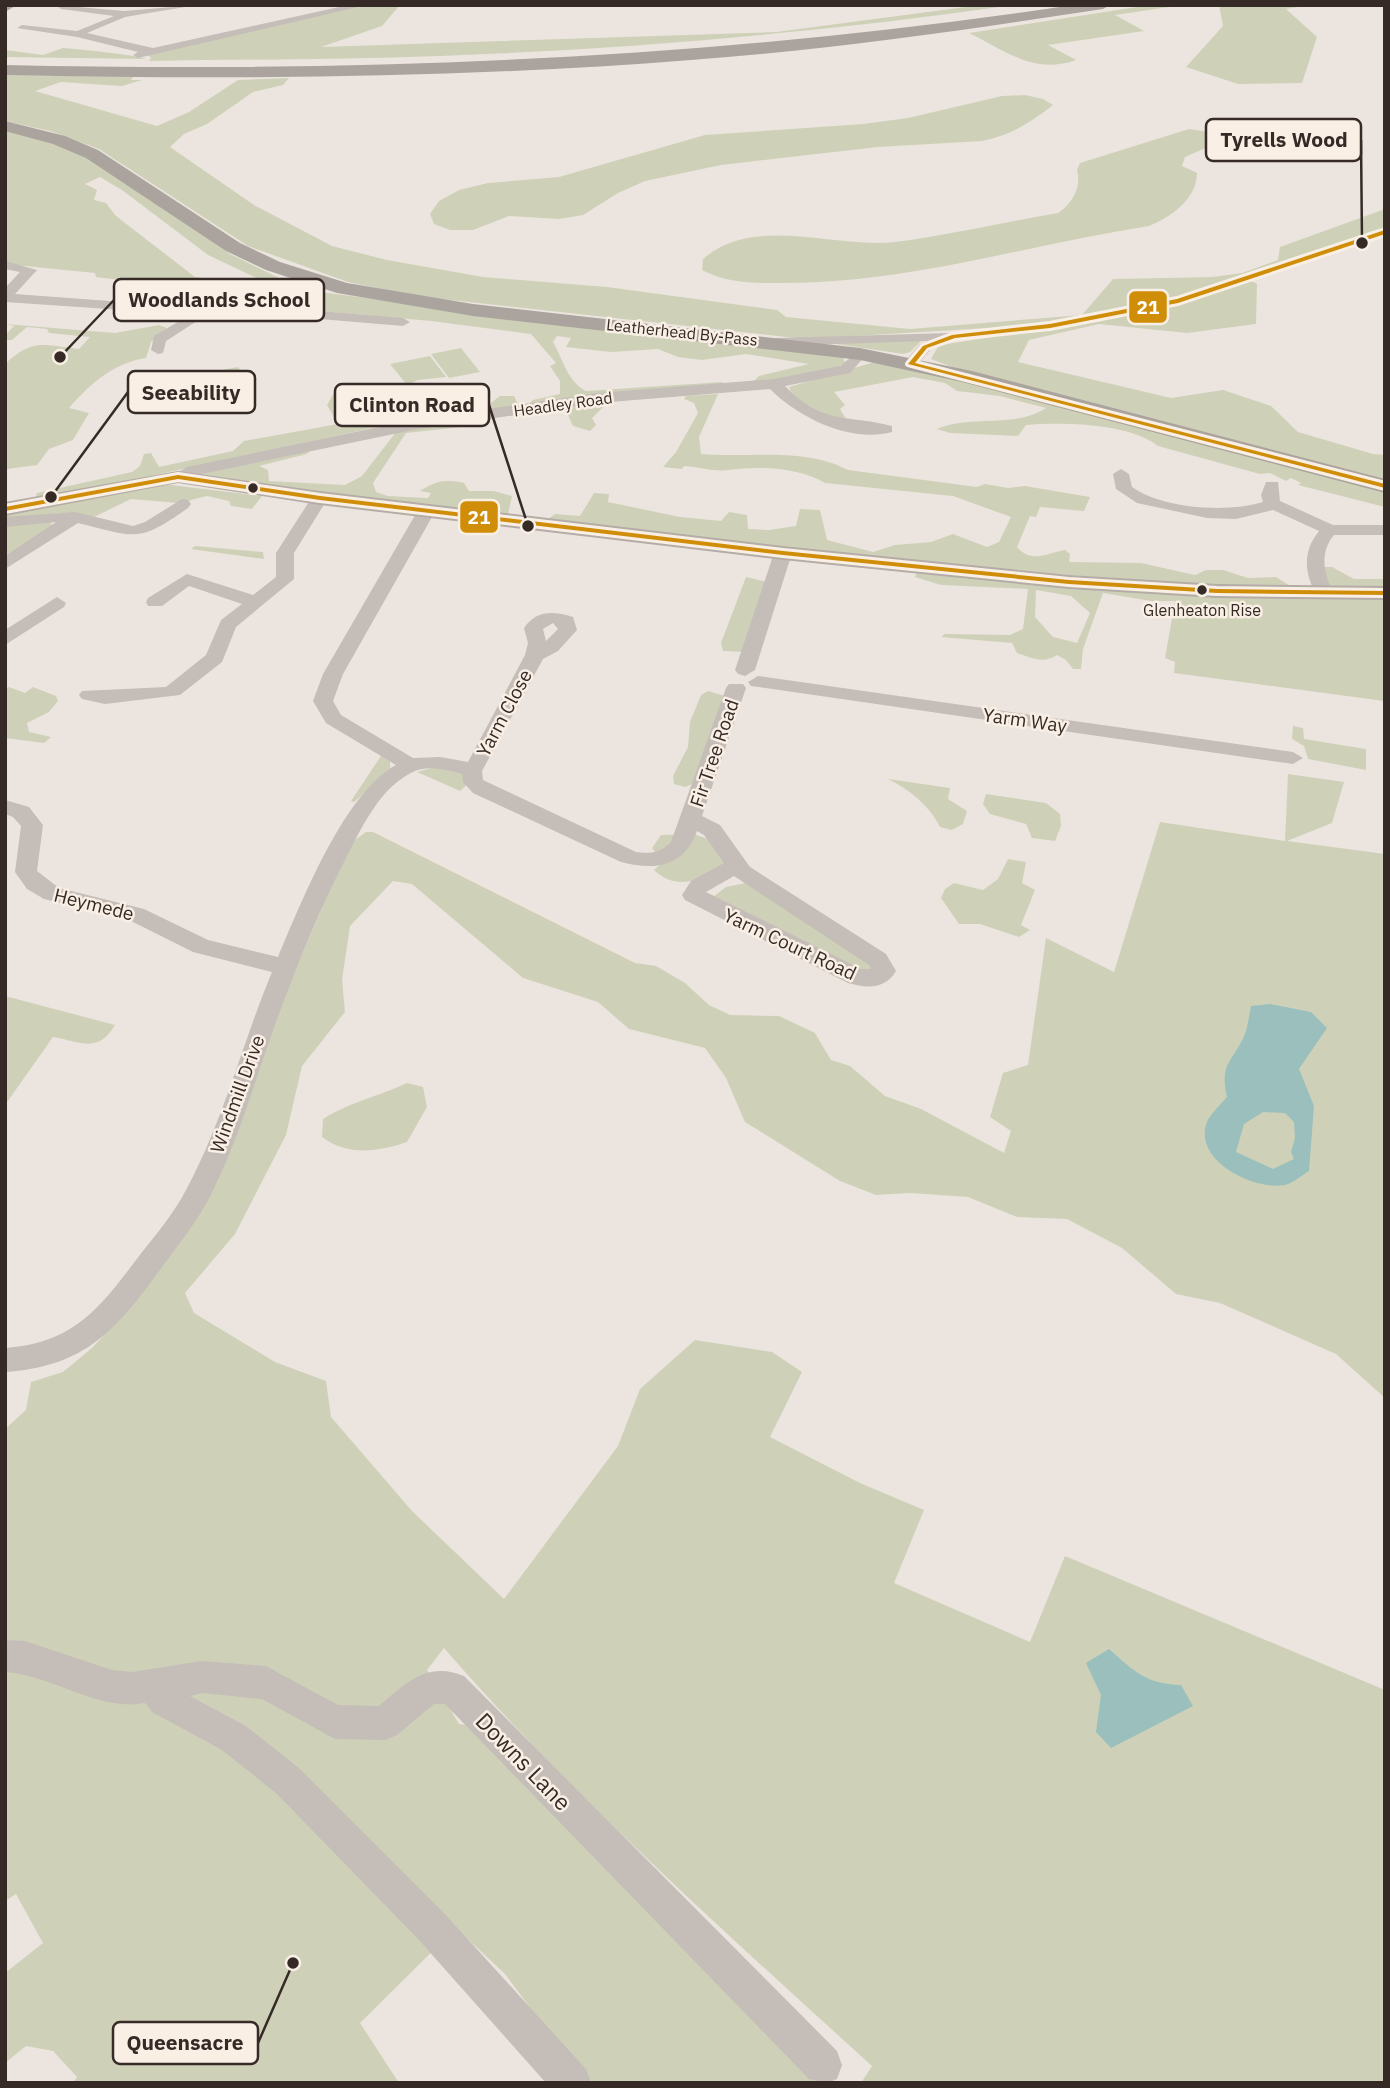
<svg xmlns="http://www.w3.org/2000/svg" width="1390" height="2088" viewBox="0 0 1390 2088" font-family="'IBM Plex Sans',sans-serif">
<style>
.green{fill:#ced1b8;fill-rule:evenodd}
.water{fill:#9abfbd;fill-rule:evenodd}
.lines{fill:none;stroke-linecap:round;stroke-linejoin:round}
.minor{fill:#c5bdb8;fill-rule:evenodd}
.major{fill:#b4aca7;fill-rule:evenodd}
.highway{fill:#aba49e;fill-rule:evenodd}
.bus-1-casing{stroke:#f9efe5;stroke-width:6}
.bus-1{fill:#d08d08;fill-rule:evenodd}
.bus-dot{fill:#352a26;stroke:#f9efe5;stroke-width:2.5}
.labels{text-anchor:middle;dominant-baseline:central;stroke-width:5;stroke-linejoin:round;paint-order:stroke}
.far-street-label{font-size:16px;fill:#352a26;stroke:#f9efe5}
.far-bus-label{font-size:16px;fill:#352a26;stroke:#f9efe5}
.street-label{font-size:19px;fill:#352a26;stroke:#f9efe5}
.near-street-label{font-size:23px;fill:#352a26;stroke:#f9efe5}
.leader{fill:none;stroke:#352a26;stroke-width:2.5}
.callout-dot{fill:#352a26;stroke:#f9efe5;stroke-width:2.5}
.callout{fill:#f9efe5;stroke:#352a26;stroke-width:2.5}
.callout-label{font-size:21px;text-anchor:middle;font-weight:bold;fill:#352a26}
.line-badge{stroke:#f9efe5;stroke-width:2.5}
.badge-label{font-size:19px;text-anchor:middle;font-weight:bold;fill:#fff}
</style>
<rect width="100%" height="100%" fill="#ece5df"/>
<!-- green -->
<path class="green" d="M369,5H400L382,26L321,47L776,32L981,5H1014C824,32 632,49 440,56C343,60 246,59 149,61L151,58L147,54Z
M1150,5H1183L1115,15L1144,31L1048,45L1076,60C1034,75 1006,51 969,33Z
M1219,5H1310L1286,9L1317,37L1302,83L1238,84L1186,67L1223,26Z
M63,48C75,49 140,55 146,59L5,57V50L43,55Z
M5,75L133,77L131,80H142L122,86L61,82L35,91L157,126L189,112L238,80L289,78L283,85L253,92L207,124L184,134L170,147L254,205L332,246L387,260L483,277L607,287L777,310L786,317L910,329L1082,315L1113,279L1213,277L1242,273L1278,260L1280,247L1385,209V228L1245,277L1257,284L1256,324L1187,333L1099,324L1029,340L1018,362L1171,398L1223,390L1271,406L1298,432L1373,454L1385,455V483L968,373L931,359L938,347L947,344L1090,322L804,339L414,296L348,282L248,246L99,149L50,131L5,121Z
M1025,95L1043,99L1053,105C1030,123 1011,135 982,141L878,147L721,165L645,181L618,193L583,215L559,219L509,216L473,230H450L434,224L430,214L439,201L459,190L488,183L559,177L705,135L863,124L908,118L1002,96Z
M5,129L73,150L105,166L230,254L289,283C269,299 238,280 215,292L96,277L95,273L5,264ZM100,177L122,190L208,255L265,282L263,285L195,277L116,216L106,203L94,200L97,190L85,184Z
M1189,129L1222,134L1217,143L1185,157L1182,166L1197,173C1197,199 1171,217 1149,226C1027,245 909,283 785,283C756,283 728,284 702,270L703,259C754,214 835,249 895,242C950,235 1004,222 1058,213C1072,204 1082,187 1077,170L1080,163Z
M319,292L843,357L845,363L830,371L751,384L759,376L809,364L746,354L702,360L678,357L658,349L611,352L566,347L571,338L557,336L553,342C563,359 567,381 586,391L722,382L728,387L529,404L533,400L560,394V381L550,366L556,363L531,334L431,321L242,304L226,299L229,295Z
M5,324L115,333L159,325L167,328L151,342L146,358C113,363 90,384 69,408L89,413L73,440L49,449L37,465L7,469L5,364C33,338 43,345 79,349L90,337L49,333L47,329L27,327L12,340H5V335L14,326Z
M923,339L910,352L903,354L823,342Z
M461,348L480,372L449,378L431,354Z
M430,356L446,377L418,380L407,385L390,364Z
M878,361L926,370L1385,490V507L1298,485L1301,483L1291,478L1286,481L1270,473L1260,474L1158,446C1129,423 1062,422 1026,425L1018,436L950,433L937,429C970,414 1014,429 1046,408L1000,396L957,391L945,383L913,377L834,392L845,405L840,409L848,422C828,416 797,408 789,387Z
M238,367L253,387L226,393L212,372Z
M347,390L367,420L399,413L438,414L487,406L500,396H514L519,406L368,429L35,501L37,493L132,472L140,466L144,454L151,453L159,467L233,451L244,441L338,424L327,405L335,391Z
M718,394L699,437L701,454C748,458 805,447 848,470L977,487L985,484L1008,488L1025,486L1090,497L1084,511L1040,507L1036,517L1030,516L1017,547C1032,564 1047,553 1065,550L1070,554L1069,562L1141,563L1195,575L1206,570H1223L1248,578L1276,577L1290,586H1219L943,566L548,519L555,514L580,516L594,493L609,494L608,502L680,517L721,521L729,512L747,515L748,529L769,530L796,526L800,509L820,510L827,540L873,552L895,545L931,542L953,534L987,547L999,542L1011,517L953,496L825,483C798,467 759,466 728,470C715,472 698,467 684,466L682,469L663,467L676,452L698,413L694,403L684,399L686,396Z
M607,400L605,405L592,418L596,425L590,431L573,426L564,406Z
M492,417L489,424L406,433L373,483L376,492L388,496L428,498L431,493L420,491C436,481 445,479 464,483L469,491H494L512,496L508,514L298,491L194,475L310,449L307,454L259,466L268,470L269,481L345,485L362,476L396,432Z
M171,485L262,496L252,509L231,506L229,501L207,496L179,503L131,499L94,517L60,513L5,519V512L149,486Z
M51,522L52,527L13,553L5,554V525Z
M195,546L263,552L264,559L191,549Z
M1322,567H1332L1354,579H1385V589H1329Z
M918,569L1385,598V706L1384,701L1174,673L1175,662L1165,658L1175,601H1151L1103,593L1083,649L1081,669H1073L1066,660L1057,655C1043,664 1032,658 1017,653L1012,643L941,637L945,634L1010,635L1023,629L1028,589L941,585L915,577ZM1036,590L1071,596L1090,613L1077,643L1053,637L1035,617Z
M746,577L767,582L745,652L723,651L721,643Z
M9,687L25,693L33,687L56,696L58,701L49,712L27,723L29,732L51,737L44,743L5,738V689Z
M708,691L725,696L697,782L685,787L674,784L673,776L688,747L690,722L701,695Z
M1293,726L1303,728L1304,739L1366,749V770L1308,759L1304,746L1292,739Z
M381,756L390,761V770L354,802L351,801Z
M435,767L463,771L469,783L460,791L417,772Z
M1288,774L1344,782L1332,823L1287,841L1385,854V1398L1336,1354L1220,1303L1176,1294L1122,1248L1067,1219L1017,1217L968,1197L910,1193L876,1195L840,1181L745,1122L726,1078L705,1048L629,1029L598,1002L523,978L412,884L393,881L350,926L342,980L345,1012L302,1066L286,1135L235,1234L185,1293L194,1313L275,1362L326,1381L331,1417L412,1511L504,1599L618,1446L640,1389L695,1340L772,1352L802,1372L770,1437L860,1483L924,1510L894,1583L1030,1642L1065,1556L1385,1690V2083H861L872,2066C725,1932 575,1799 444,1648L427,1670L459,1724L475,1726L809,2075L820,2083H586L505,1974L456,1928L360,2023L399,2083H73L77,2077L53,2051L26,2046L5,2063V1973L43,1943L16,1894L5,1901V1429L26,1410L31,1382L63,1372L92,1348L140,1296L280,1006L349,844L366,832H373L635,963L656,966L685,983L709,1005L730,1015L779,1016L815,1033L831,1060L850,1066L885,1096L921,1109L1004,1153L1011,1131L990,1117L1003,1073L1028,1065L1046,938L1114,972L1160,822L1285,841Z
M888,779L950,788L948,799L967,811L963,824L952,830L940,827C929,805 910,790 888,779Z
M986,794L1046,803L1060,814L1061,826L1055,841L1032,838L1026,824L990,814L983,804Z
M694,834L710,840L725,863C704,880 677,892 654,870L663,862L652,848L661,835Z
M1008,859L1026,862L1022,883L1035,890L1021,925L1030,930L1019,937L980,924H959L941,898L945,889L954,883L983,890L998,879Z
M746,883L874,964L876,972L856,983L700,907L726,887Z
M5,996L115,1025C98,1054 81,1042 53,1037L5,1105Z
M407,1083L423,1087L427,1107L407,1142C378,1152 347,1156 322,1137L323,1119C352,1101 377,1097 407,1083Z"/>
<!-- water -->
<path class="water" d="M1270,1004L1311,1012L1327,1028L1299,1069L1314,1106L1309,1171C1301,1176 1293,1183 1285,1185C1254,1191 1192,1160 1207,1122C1210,1114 1221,1104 1227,1097C1219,1063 1233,1062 1245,1034C1248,1026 1249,1015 1251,1006ZM1263,1112L1285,1113L1294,1122L1295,1138L1291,1152L1294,1159L1273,1169L1236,1152L1244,1124Z
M1109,1649C1134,1671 1146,1684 1181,1685L1193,1706L1111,1748L1096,1732L1101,1695L1086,1663Z"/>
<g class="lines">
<!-- minor -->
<path class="minor" d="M56,5L124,11L197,5L125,17L87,33L153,48L348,5H368L138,58L133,55L138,52L77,37L17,28L22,25L77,31L114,16L61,9Z
M1385,228V236L1178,305L1050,330L956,340L930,350L916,367L911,369L903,364L920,344L927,341L776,346L769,342L776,338L950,333L1050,322L1175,297Z
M5,261L37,270L15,294L123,302L130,306L123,310L5,302V288L20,272L5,269Z
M313,277L318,278V284L280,297L232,296L224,303L403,318L410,322L403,326L214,310L166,341L163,353L158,354L151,350L154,336L193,313L224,289H279Z
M860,350L867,354L850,373L785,386C824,426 846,414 892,426V432C850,443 799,418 770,389L598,403L413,430L192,476L178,482L170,477L187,467L413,420L598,393L774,379L840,366Z
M1121,469L1129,474L1132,487C1163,509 1228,513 1263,502L1261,495L1266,482H1278L1280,501L1333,525H1385V535H1334C1319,553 1324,573 1333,593L1324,598L1318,597C1304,575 1302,552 1319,531L1273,510L1236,519L1207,518L1137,503L1116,489L1113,474Z
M320,493L328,498L294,553V579L236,627L222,662L180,695L105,704L82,699L79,695L82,691L166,687L206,655L221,620L242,604L189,586L162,606H148L146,602L148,598L187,574L253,595L276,577V553L314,494Z
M182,499L188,500L191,504L188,508C137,544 136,537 78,523L5,569V556L56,522L5,527V517L75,512L133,526L145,522Z
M427,505L436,510L343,674L333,701L341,715L413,758L440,757L468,762L525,655L528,643L524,628C537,610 553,611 573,617L577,630L558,651L543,659L482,771L483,780L636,852C651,854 660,853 671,842L726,688L729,684H743L746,688L702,816L720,825L750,867L886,954L896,971C885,990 866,988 848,983L685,900L682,895L691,881L724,863L704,835L697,831C684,867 655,871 621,862L473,793L463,782L462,774C448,770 429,765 415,771C381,786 363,825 347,856C319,910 297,965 276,1022C254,1083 237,1146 206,1204C191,1230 172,1253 154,1278C112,1335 80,1367 5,1372V1348C70,1343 96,1313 133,1264C151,1240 172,1217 186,1190C223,1122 242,1044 272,972L193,952L129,920L44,899L27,889L15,872L21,826L13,817L5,814V800L29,807L43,825L37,871L59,888L144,909L208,940L278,957C301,903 344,793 396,765L326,723L313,701L323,674L418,510ZM553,623L558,629L546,641L543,629ZM734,876L869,965L871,969H861L706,892Z
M783,548L792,553L755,670L745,676L738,674L735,670L774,553Z
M57,597L66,603L64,607L5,645V630Z
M758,676L1293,752L1303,758L1293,764L751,686L748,682Z
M5,1640L25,1641L112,1670L132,1672L202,1661L266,1666L338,1705L379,1706C406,1683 427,1661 464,1676L837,2051L842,2065L837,2079L827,2083L809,2079L445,1704H434L397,1735L385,1740L335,1739L262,1699L202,1693L190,1696L246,1726L300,1769L444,1913L586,2069L591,2083H546L418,1939L276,1793L222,1750L152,1712L145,1703C97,1712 53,1675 5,1672Z"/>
<!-- major -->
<path class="major" d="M178,471L320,491L783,546L1069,575L1217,584L1385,586V600L1217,598L1069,589L783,560L320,505L178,483L5,516V502Z"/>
<!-- highway -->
<path class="highway" d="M5,5H17L5,12Z
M1073,5H1110L1103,9C966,30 829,50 691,60C463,78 234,80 5,75V65C363,73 718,59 1073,5Z
M5,121L65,136L98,150L240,243L280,262L347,283L473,304L860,348L972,371L1385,479V493L962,382L860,360L473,316L337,293L266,270L226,251L86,158L53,144L5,131Z"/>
<defs>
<path id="bus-1" d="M1385,230V234L1178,303L1050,328L955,338L927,348L915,363L1385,484V488L908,364L923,346L952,335L1050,324L1177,299Z
M178,475L320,496L783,551L1069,580L1217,589L1385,591V595L1217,593L1069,584L783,555L320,500L178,479L5,511V507Z"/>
</defs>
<!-- bus-1 casing -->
<use href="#bus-1" class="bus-1-casing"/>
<!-- bus-1 -->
<use href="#bus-1" class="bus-1"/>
</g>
<!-- markers -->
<g class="bus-dot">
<circle cx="253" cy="488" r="6"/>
<circle cx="1202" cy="590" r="6"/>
</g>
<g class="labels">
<!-- far-street labels -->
<g class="far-street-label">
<text transform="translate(682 332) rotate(6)">Leatherhead By-Pass</text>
<text transform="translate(563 404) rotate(-8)">Headley Road</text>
</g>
<!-- far-bus labels -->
<g class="far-bus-label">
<text x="1202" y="610">Glenheaton Rise</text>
</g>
<!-- street labels -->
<g class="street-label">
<text transform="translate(504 713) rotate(-62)">Yarm Close</text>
<text transform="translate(1025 720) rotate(8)">Yarm Way</text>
<text transform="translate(714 753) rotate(-71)">Fir Tree Road</text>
<text transform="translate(94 904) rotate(14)">Heymede</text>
<text transform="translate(790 944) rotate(25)">Yarm Court Road</text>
<text transform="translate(237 1094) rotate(-70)">Windmill Drive</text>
</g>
<!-- near-street labels -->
<g class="near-street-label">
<text transform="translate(524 1761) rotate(46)">Downs Lane</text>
</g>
</g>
<!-- callouts -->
<path class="leader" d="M1362 243L1361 140M60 357L114 300M51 497L128 392M528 526L489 405M293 1963L258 2043"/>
<g class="callout-dot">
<circle cx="1362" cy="243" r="7"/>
<circle cx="60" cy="357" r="7"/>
<circle cx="51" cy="497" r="7"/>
<circle cx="528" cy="526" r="7"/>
<circle cx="293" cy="1963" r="7"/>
</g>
<g class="callout">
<rect x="1206" y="119" width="155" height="42" rx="7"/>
<rect x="114" y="279" width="210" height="42" rx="7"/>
<rect x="128" y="371" width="127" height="42" rx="7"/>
<rect x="335" y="384" width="154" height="42" rx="7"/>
<rect x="113" y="2022" width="145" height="42" rx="7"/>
</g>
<g class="callout-label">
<text x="1284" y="147">Tyrells Wood</text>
<text x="219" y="307">Woodlands School</text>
<text x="191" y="400">Seeability</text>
<text x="412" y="412">Clinton Road</text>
<text x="185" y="2050">Queensacre</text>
</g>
<g class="line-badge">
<rect x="1128" y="290" width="40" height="34" rx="7" fill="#d08d08"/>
<rect x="459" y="500" width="40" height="34" rx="7" fill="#d08d08"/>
</g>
<g class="badge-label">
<text x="1148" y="314">21</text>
<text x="479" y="524">21</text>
</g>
<!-- border -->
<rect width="1390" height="2088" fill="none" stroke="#352a26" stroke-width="14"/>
</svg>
